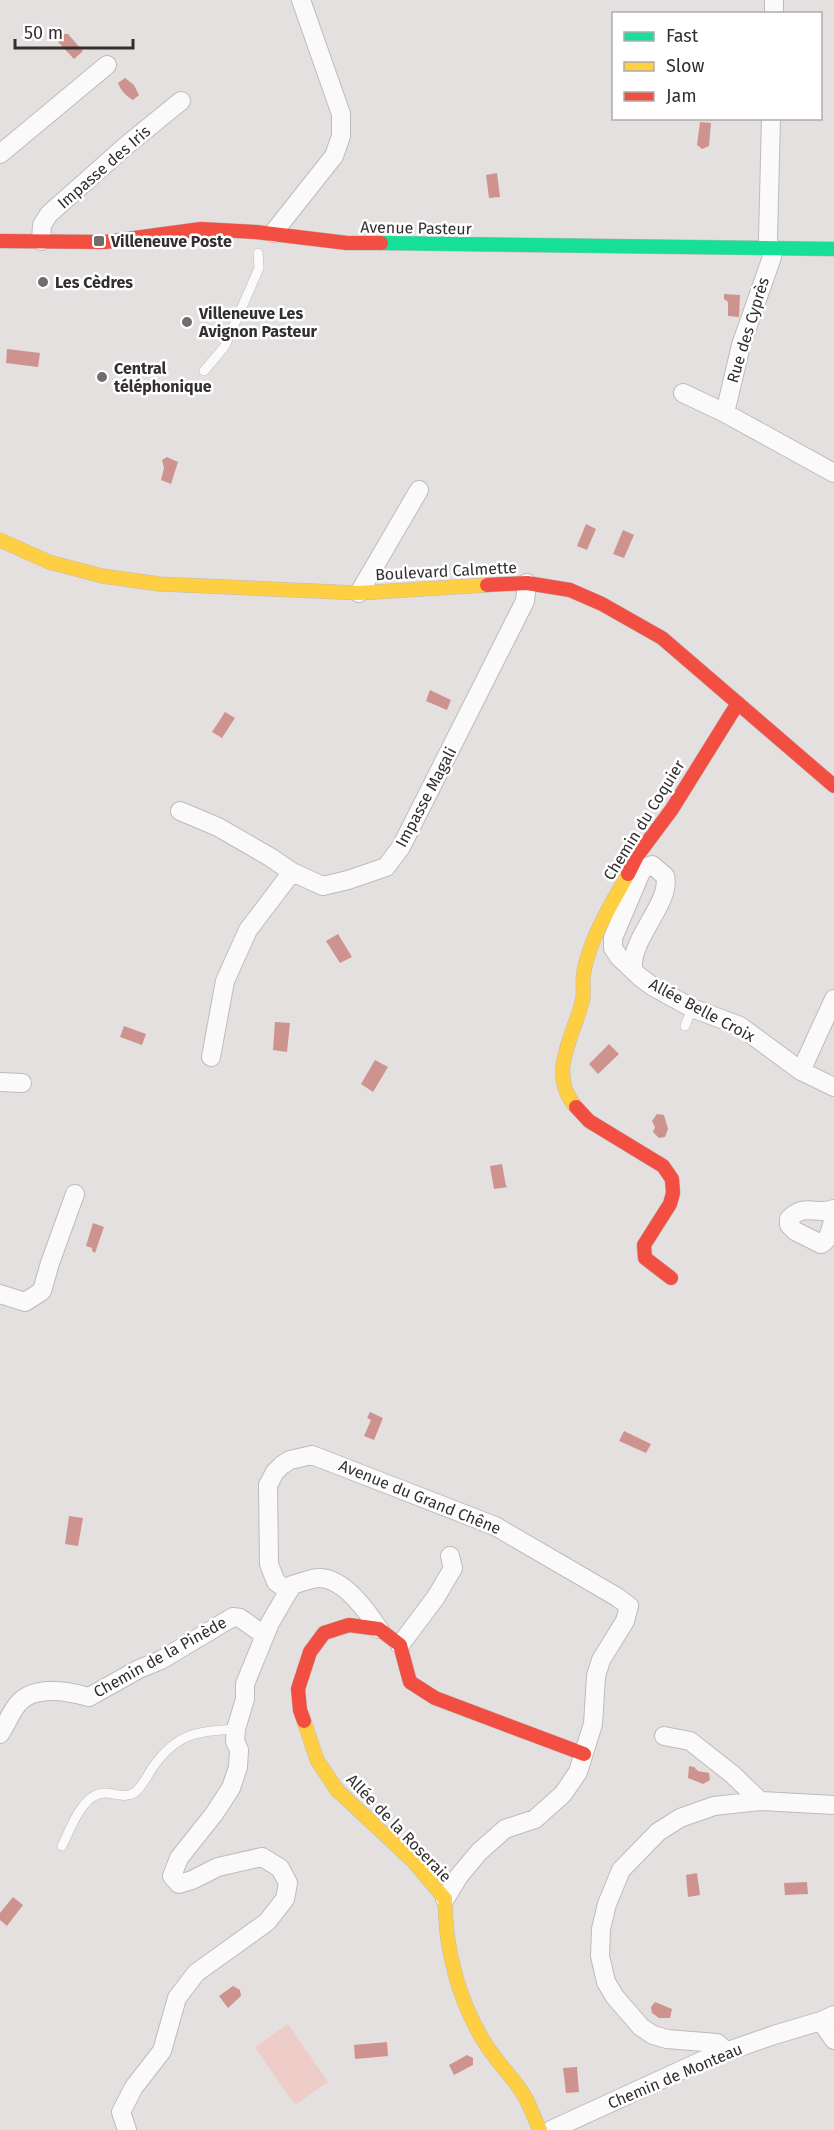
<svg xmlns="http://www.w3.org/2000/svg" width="834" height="2130" viewBox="0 0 834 2130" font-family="'Fira Sans',sans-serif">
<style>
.green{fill:#eeccc8}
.water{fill:#ce938e}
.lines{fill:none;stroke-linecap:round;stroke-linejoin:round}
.lane-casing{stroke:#bebbba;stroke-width:10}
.street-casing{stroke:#bebbba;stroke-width:20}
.fast-casing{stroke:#bebbba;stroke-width:15}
.slow-casing{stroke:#bebbba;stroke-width:15}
.jam-casing{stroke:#bebbba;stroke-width:15}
.lane{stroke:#fbfafa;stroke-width:9}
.street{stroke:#fbfafa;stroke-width:18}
.fast{stroke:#16e098;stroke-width:14}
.slow{stroke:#ffcf43;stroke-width:14}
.jam{stroke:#f24e42;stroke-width:14}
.poi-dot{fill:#706d6d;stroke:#fff;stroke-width:2}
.labels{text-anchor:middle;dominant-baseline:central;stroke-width:5;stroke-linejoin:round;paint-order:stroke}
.street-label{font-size:16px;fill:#322f2f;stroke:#fff}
.poi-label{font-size:16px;font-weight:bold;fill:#322f2f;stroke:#fff;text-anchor:start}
</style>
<rect width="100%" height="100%" fill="#e4e0df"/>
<!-- green -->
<path class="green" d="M288,2024L328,2082L295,2105L255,2047Z"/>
<!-- water -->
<path class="water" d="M63,34H68L83,51L74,59L58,42L59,36Z
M125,78L134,85L139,95L133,100C126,96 121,91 118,83Z
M700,122L711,123L709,146L702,149L697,145Z
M497,173L500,197L489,198L486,175Z
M724,294L740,295L739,317L728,316V302L724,299Z
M7,349L40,353L38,367L6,363Z
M167,457L178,462L171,484L161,480L164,468L162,460Z
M586,524L596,529L587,550L577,546Z
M623,530L634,535L624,558L613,554Z
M430,690L451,700L447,710L426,701Z
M225,712L235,718L222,738L212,732Z
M338,934L352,957L340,963L326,941Z
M275,1022L290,1023L287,1052L273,1050Z
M124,1026L146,1034L142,1045L120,1037Z
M609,1044L619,1054L598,1074L589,1064Z
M375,1060L388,1067L373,1092L361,1084Z
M657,1114L664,1115L668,1129L665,1137L659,1138L653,1132L655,1127L652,1121Z
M502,1164L506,1186L508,1187L494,1189L490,1166Z
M93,1223L104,1227L95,1253L92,1251V1248L86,1246Z
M370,1412L383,1418L374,1440L364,1436L371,1420L367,1418Z
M624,1431L651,1444L646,1453L619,1441Z
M69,1516L83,1518L78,1546L65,1544Z
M689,1766L694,1767L698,1771L709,1773L710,1780L703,1784L688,1778Z
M697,1873L700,1895L688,1897L686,1875Z
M807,1882L808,1894L785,1895L784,1883Z
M13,1897L23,1905L7,1926L0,1920V1913Z
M233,1986L240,1990L241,1996L228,2008L219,1996Z
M655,2002L672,2009L670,2018H659L652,2013L651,2007Z
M387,2042L388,2056L355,2059L354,2045Z
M467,2055L473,2058V2065L454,2075L449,2065Z
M577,2067L579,2092L566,2093L563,2068Z"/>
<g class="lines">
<defs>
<path id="lane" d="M204,371L225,346L259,268L258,253
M685,1026L692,1008
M62,1846C71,1828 83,1791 107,1793C116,1794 125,1798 134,1793C142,1788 148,1774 153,1767C178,1732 196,1732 236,1729"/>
<path id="street" d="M774,14V0
M771,118L768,239L772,257L741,345L725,413L834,473
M0,154L107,65
M273,233L334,156L341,136V114L301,0
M41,241L42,225L49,214L128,144L181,101
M683,393L725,413
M359,593L419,490
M180,811L218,827L270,857L292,872L323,886L348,880L386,867L401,847L525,601L527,583
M633,969C630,938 672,902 665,876L652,865L646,867L641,872L613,938V948L619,957L640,977L652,986L692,1008L740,1026L801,1071L834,1087
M211,1057L225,981L248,930L292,872
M801,1071L834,999
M0,1082L22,1083
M834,1209C816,1216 805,1202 789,1219V1225L795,1231L821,1244C830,1240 831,1226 834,1218
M0,1294L25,1302L42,1291L50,1263L75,1194
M289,1591L276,1582L269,1564L268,1485L275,1472L282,1465L290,1460L312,1455L495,1526L617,1597L629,1606L625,1621L601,1660L596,1676L593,1724L578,1772L563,1794L535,1819L505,1829L479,1852L459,1876L445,1899
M400,1645L436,1597L453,1568L450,1556
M0,1734C6,1725 10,1714 17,1705C33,1684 67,1691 89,1697L139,1669L161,1660L233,1617L240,1618L264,1635
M664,1736L690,1741L732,1774L760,1801
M821,2021L834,2040
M727,2052L717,2043L667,2039L653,2035L641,2027L615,1997L606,1982L600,1956L601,1929L607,1904L621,1870L658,1832L680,1818L714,1806L760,1801L834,1805
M127,2130L121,2112L134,2087L162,2051L177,1998L196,1973L267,1922L285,1899L288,1883L280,1868L262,1857L218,1867L192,1880L179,1884L172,1876L179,1858L214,1814L231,1788L238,1767L239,1750L235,1741L236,1729L245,1699V1684L270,1623L292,1585C300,1583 311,1578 319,1578C344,1578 367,1611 379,1629
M551,2130L708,2058L774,2035L821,2021L834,2015"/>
<path id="fast" d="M381,243L834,249"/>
<path id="slow" d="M0,540L49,562L102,576L160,584L359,593L487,585
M576,1107C546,1073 575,1035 583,998C584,989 582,980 584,971C591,936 611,905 628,874
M304,1721L317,1760L337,1790L413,1861L445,1899C445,1948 458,1998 483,2040C494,2059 510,2074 522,2092C530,2104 534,2118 540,2130"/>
<path id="jam" d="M0,241L105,242L201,229L256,232L347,243H381
M487,585L527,583L570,590L602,604L662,638L834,786
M628,874L637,856L672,809L738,703
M576,1107L589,1121L663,1166L672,1179L673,1193L670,1204L644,1245L645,1258L671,1278
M304,1721L300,1710L298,1689L310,1652L324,1633L349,1625L379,1629L400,1645L410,1682L435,1698L584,1754"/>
</defs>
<!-- lane casing -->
<use href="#lane" class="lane-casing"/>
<!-- street casing -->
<use href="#street" class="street-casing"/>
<!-- fast casing -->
<use href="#fast" class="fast-casing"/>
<!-- slow casing -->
<use href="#slow" class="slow-casing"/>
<!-- jam casing -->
<use href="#jam" class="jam-casing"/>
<!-- lane -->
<use href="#lane" class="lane"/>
<!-- street -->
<use href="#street" class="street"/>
<!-- fast -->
<use href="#fast" class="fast"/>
<!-- slow -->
<use href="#slow" class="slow"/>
<!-- jam -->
<use href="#jam" class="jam"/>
</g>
<!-- markers -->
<g class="poi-dot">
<rect x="93" y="235" width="12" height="12" rx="3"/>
<circle cx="43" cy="282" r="6"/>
<circle cx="187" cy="322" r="6"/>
<circle cx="102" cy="377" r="6"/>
</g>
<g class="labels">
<!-- street labels -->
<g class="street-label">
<text transform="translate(104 167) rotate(-41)">Impasse des Iris</text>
<text transform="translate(416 228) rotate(1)">Avenue Pasteur</text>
<text transform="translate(748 330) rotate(-73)">Rue des Cyprès</text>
<text transform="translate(446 571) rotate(-3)">Boulevard Calmette</text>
<text transform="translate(426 797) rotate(-62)">Impasse Magali</text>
<text transform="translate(644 820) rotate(-58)">Chemin du Coquier</text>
<text transform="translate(702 1010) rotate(28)">Allée Belle Croix</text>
<text transform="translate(420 1497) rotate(22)">Avenue du Grand Chêne</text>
<text transform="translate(160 1657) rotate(-29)">Chemin de la Pinède</text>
<text transform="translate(399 1828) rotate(46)">Allée de la Roseraie</text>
<text transform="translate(675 2076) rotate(-23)">Chemin de Monteau</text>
</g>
<!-- poi labels -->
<g class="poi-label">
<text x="111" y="241">Villeneuve Poste</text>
<text x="55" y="282">Les Cèdres</text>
<text x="199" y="313">Villeneuve Les<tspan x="199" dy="18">Avignon Pasteur</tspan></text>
<text x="114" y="368">Central<tspan x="114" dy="18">téléphonique</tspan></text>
</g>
</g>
<!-- legend -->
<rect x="612" y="12" width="210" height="108" fill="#ffffff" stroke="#adacac" stroke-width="1.5"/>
<rect x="624" y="32" width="30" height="9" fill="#16e098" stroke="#adacac" stroke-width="1.5"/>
<text x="666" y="42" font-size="18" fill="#322f2f">Fast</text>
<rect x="624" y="62" width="30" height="9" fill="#ffcf43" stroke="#adacac" stroke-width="1.5"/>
<text x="666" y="72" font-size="18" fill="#322f2f">Slow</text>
<rect x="624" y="92" width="30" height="9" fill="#f24e42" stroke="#adacac" stroke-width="1.5"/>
<text x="666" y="102" font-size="18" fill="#322f2f">Jam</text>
<!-- scale -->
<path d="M15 39v9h118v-9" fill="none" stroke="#322f2f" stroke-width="3"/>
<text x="24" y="39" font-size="18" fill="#322f2f" stroke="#ffffff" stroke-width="4.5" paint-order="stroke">50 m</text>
</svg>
